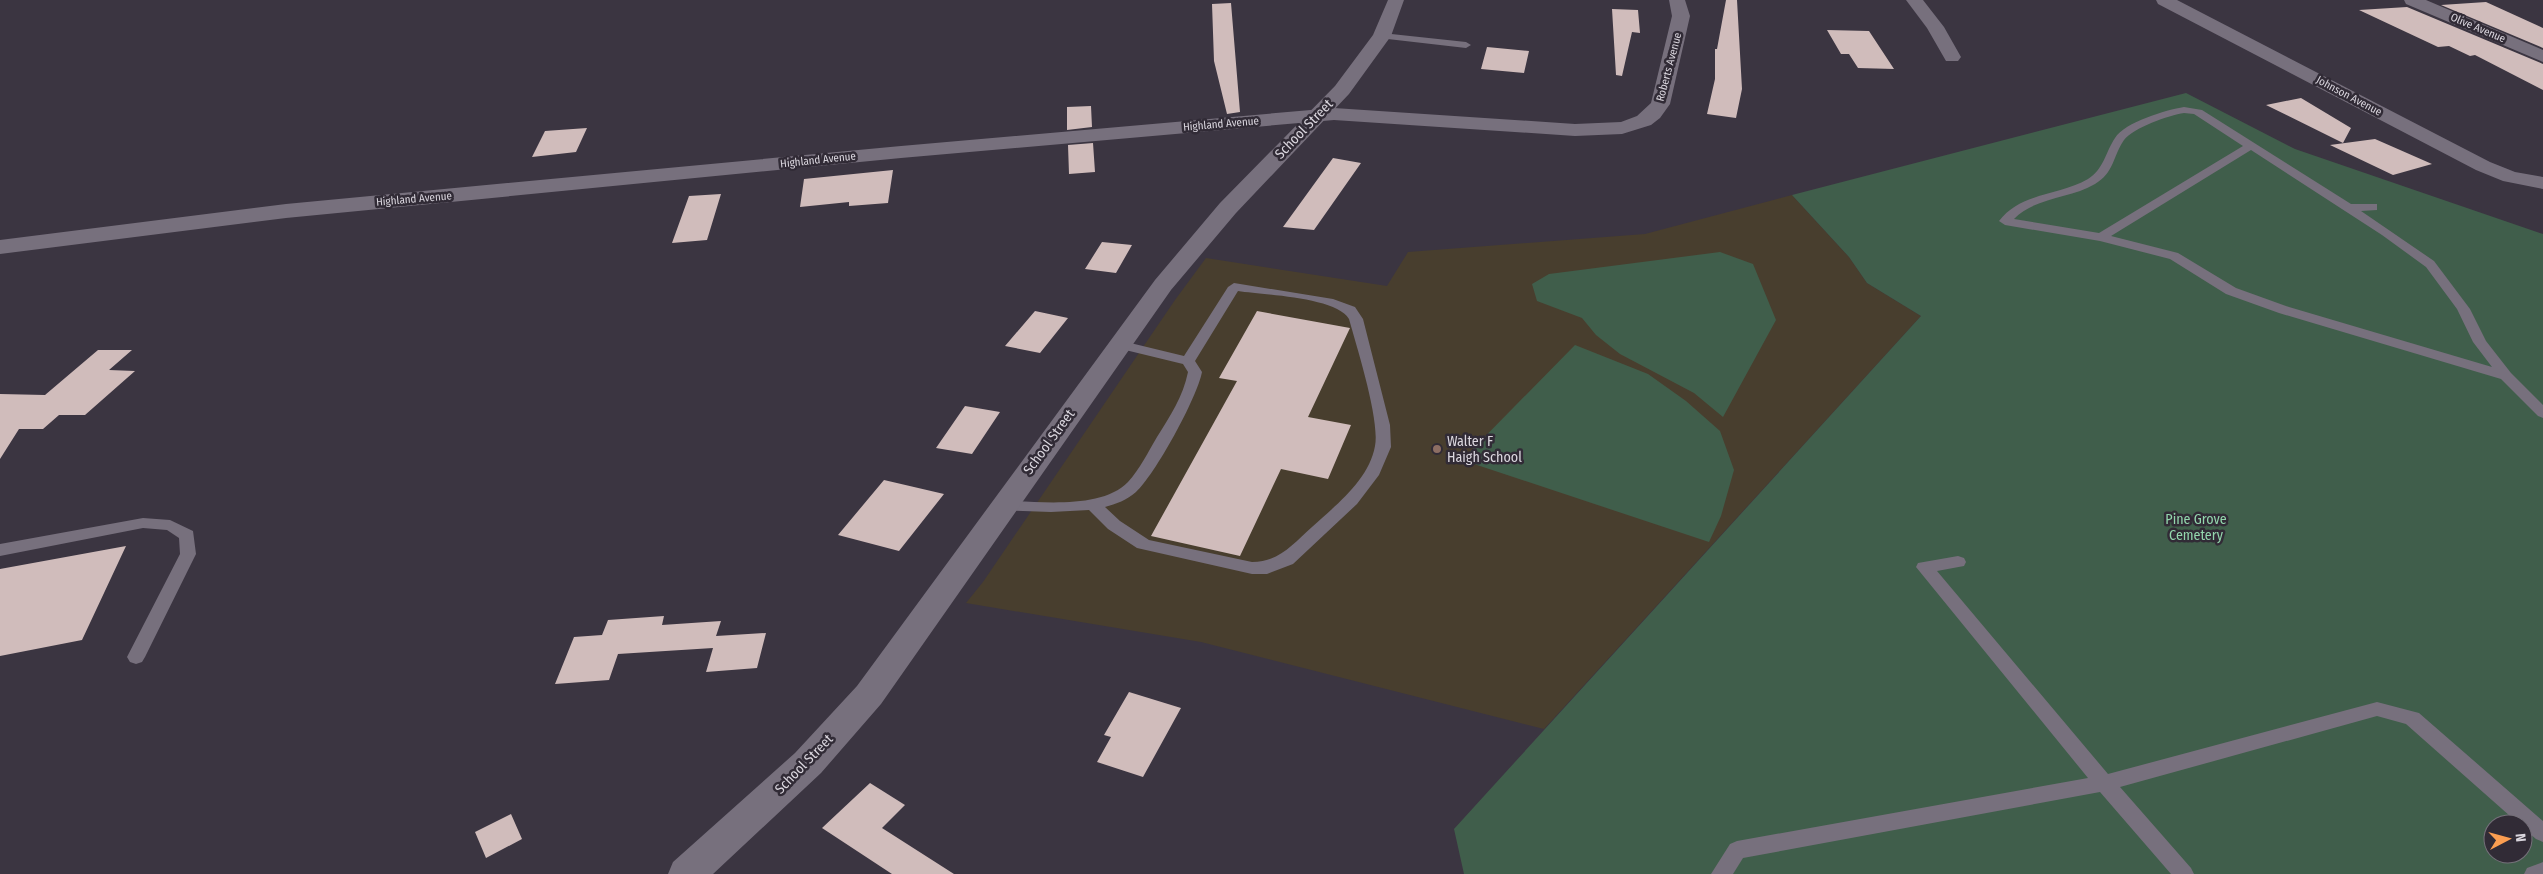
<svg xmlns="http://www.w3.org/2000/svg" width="2543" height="874" viewBox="0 0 2543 874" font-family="'Fira Sans Condensed',sans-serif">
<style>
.education{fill:#483e2e}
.green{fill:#405e4b;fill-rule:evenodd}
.building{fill:#d0bcbb}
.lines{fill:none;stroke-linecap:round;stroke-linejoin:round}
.service{fill:#77707d;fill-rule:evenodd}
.minor{fill:#77707d;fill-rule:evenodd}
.tertiary{fill:#77707d;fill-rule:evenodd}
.education-dot{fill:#8d6e63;stroke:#312b36;stroke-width:2}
.labels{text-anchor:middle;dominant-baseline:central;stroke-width:5;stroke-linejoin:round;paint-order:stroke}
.far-street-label{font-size:11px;fill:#dbd7df;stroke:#312b36}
.street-label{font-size:14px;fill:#dbd7df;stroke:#312b36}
.poi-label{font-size:14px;fill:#dbd7df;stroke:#312b36;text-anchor:start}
.park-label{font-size:14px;fill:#93d6ad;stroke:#312b36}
</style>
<rect width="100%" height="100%" fill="#3b3541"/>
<!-- education -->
<path class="education" d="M1792,195L1849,257L1867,283L1921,316L1544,729L1201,642L966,603L983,582L1175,300L1206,258L1387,286L1408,252L1645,234Z"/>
<!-- green -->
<path class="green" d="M2186,93L2295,149L2543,234V874H1464L1454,829L1921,316L1867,283L1849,257L1792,195ZM2493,824H2523V854H2493Z
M1720,252L1753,264L1776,320L1723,417L1694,393L1620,354L1596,335L1582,318L1537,301L1532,284L1549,274Z
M1575,345L1648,374L1686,401L1720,431L1734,470L1721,516L1709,542L1462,460Z"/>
<!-- building -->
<path class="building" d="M1726,0H1737L1742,89L1736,118L1707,114L1715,79V49H1717Z
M2486,2L2543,28V48L2441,5Z
M1231,3L1240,112L1227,114L1214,61L1212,4Z
M2407,7L2543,64V90L2475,55L2470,56L2449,46L2438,47L2359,10Z
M1612,9L1638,10L1640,33L1632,32L1622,76L1616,75Z
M1827,30L1869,31L1894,69L1858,68L1849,54H1841Z
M1487,47L1529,51L1524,73L1481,69Z
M2301,98L2351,128L2343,143L2266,105Z
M1091,106L1092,127L1067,130V107Z
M587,128L576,152L532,157L545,131Z
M2375,139L2432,164L2393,175L2330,145Z
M1093,143L1095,172L1069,174L1068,145Z
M1333,158L1361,163L1314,230L1283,227Z
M893,170L888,203L849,206V202L800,207L804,179Z
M721,194L707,240L672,243L689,196Z
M1102,242L1132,245L1116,273L1085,269Z
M1035,311L1068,318L1040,353L1005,346Z
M1257,311L1350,328L1308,417L1351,425L1328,479L1281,469L1240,556L1151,536L1237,381L1219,378Z
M98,350H132L109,370L135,371L85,415H59L43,429H19L0,459V394L45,395Z
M965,406L1000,412L972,454L936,448Z
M884,480L944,494L899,551L838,535Z
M126,546L82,640L0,656V569Z
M664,616L662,625L721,621L716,636L766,633L757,668L706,672L713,648L618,654L609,680L555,684L574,637L602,635L608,620Z
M1129,692L1181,708L1143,777L1097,762L1111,737L1104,735Z
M870,783L905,805L882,828L954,874H892L822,828Z
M511,814L522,839L486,858L475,832Z"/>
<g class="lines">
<!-- service -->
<path class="service" d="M1382,33L1466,42L1471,45L1466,48L1379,38L1377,36Z
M2184,107L2202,110L2351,204H2377V210L2361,211L2434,261L2470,309L2486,341L2511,373L2543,405V418L2538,416L2501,379L2279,313L2226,294L2170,259L2100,241L2005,225L1999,221C2021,192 2059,196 2088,179C2104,169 2105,153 2115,138C2125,122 2166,110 2184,107ZM2184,113L2194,114L2243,146L2099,233L2014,219C2035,197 2070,199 2095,184C2114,173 2113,156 2124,140C2133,128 2169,115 2184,113ZM2251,150L2382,235L2426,267L2457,309L2473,342L2492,367L2289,307L2236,288L2178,253L2111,236Z
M1234,283L1333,299L1355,307L1363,319L1390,425L1391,447L1379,475L1357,504L1293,564L1267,574H1252L1137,548L1108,529L1089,510L1051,512L997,510L995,506L997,502L1003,501C1039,501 1101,510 1128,482C1140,469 1148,452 1157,437C1170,416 1183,397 1188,372L1183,364L1113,347L1111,344L1118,340L1184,356L1228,287ZM1238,291C1263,295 1336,297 1349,319C1357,348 1380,420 1375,446C1369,480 1336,505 1312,527C1293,544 1279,562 1252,562L1149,540L1120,521L1105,507C1116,504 1127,500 1136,492C1155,475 1197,398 1202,372L1195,361Z
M143,518L170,520L193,531L196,554L145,657L142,662L136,664L130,662L127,657L180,554L179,538L167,530L143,528L0,556V544Z
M1958,556L1964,558L1966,562L1964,566L1937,571L2108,774L2377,702L2419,713L2543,821V842L2536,839L2523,828V824H2519L2406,724L2377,716L2120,787L2191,868L2194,874H2171L2100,792L1743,858L1733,874H1711L1730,844L1737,841L2088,778L1916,567L1918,563Z
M2543,862V874H2524L2527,868Z"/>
<!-- minor -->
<path class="minor" d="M1669,0H1685L1690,16L1670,104L1660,118L1651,125L1622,134L1575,136L1334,120L901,158L286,218L0,254V240L286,204L901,146L1334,108L1575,124L1621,122L1637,116L1651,103L1672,16Z
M1906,0H1923L1944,27L1961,57L1958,61H1946L1927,28Z
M2156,0H2177L2490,162L2515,172L2543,177V189L2503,181L2476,170L2158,4Z
M2404,0H2426L2543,50V62L2406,4Z"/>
<!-- tertiary -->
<path class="tertiary" d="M1388,0H1404L1391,36L1349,94L1236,213L1171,290L881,704L821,773L713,874H668L673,862L795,753L857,686L1155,280L1220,203L1335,86L1373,35Z"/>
</g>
<!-- markers -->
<circle class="education-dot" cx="1437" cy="449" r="5"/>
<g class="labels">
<!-- far-street labels -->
<g class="far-street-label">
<text transform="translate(2478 28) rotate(23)">Olive Avenue</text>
<text transform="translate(1669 67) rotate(-75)">Roberts Avenue</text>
<text transform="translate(2349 96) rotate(28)">Johnson Avenue</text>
<text transform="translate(1221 124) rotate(-5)">Highland Avenue</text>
<text transform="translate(818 160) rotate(-6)">Highland Avenue</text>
<text transform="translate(414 199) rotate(-5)">Highland Avenue</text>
</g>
<!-- street labels -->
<g class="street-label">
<text transform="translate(1304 129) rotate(-46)">School Street</text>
<text transform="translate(1049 442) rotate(-54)">School Street</text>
<text transform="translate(804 764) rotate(-46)">School Street</text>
</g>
<!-- poi labels -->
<g class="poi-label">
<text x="1447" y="441">Walter F<tspan x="1447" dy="16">Haigh School</tspan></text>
</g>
<!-- park labels -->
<g class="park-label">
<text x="2196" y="519">Pine Grove<tspan x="2196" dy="16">Cemetery</tspan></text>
</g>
</g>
<!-- north arrow -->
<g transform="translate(2508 839) rotate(84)"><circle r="24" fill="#312b36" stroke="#75707a"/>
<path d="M0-4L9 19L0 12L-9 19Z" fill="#fb9e51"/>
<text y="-8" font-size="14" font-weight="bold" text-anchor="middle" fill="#dbd7df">N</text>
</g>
</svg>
